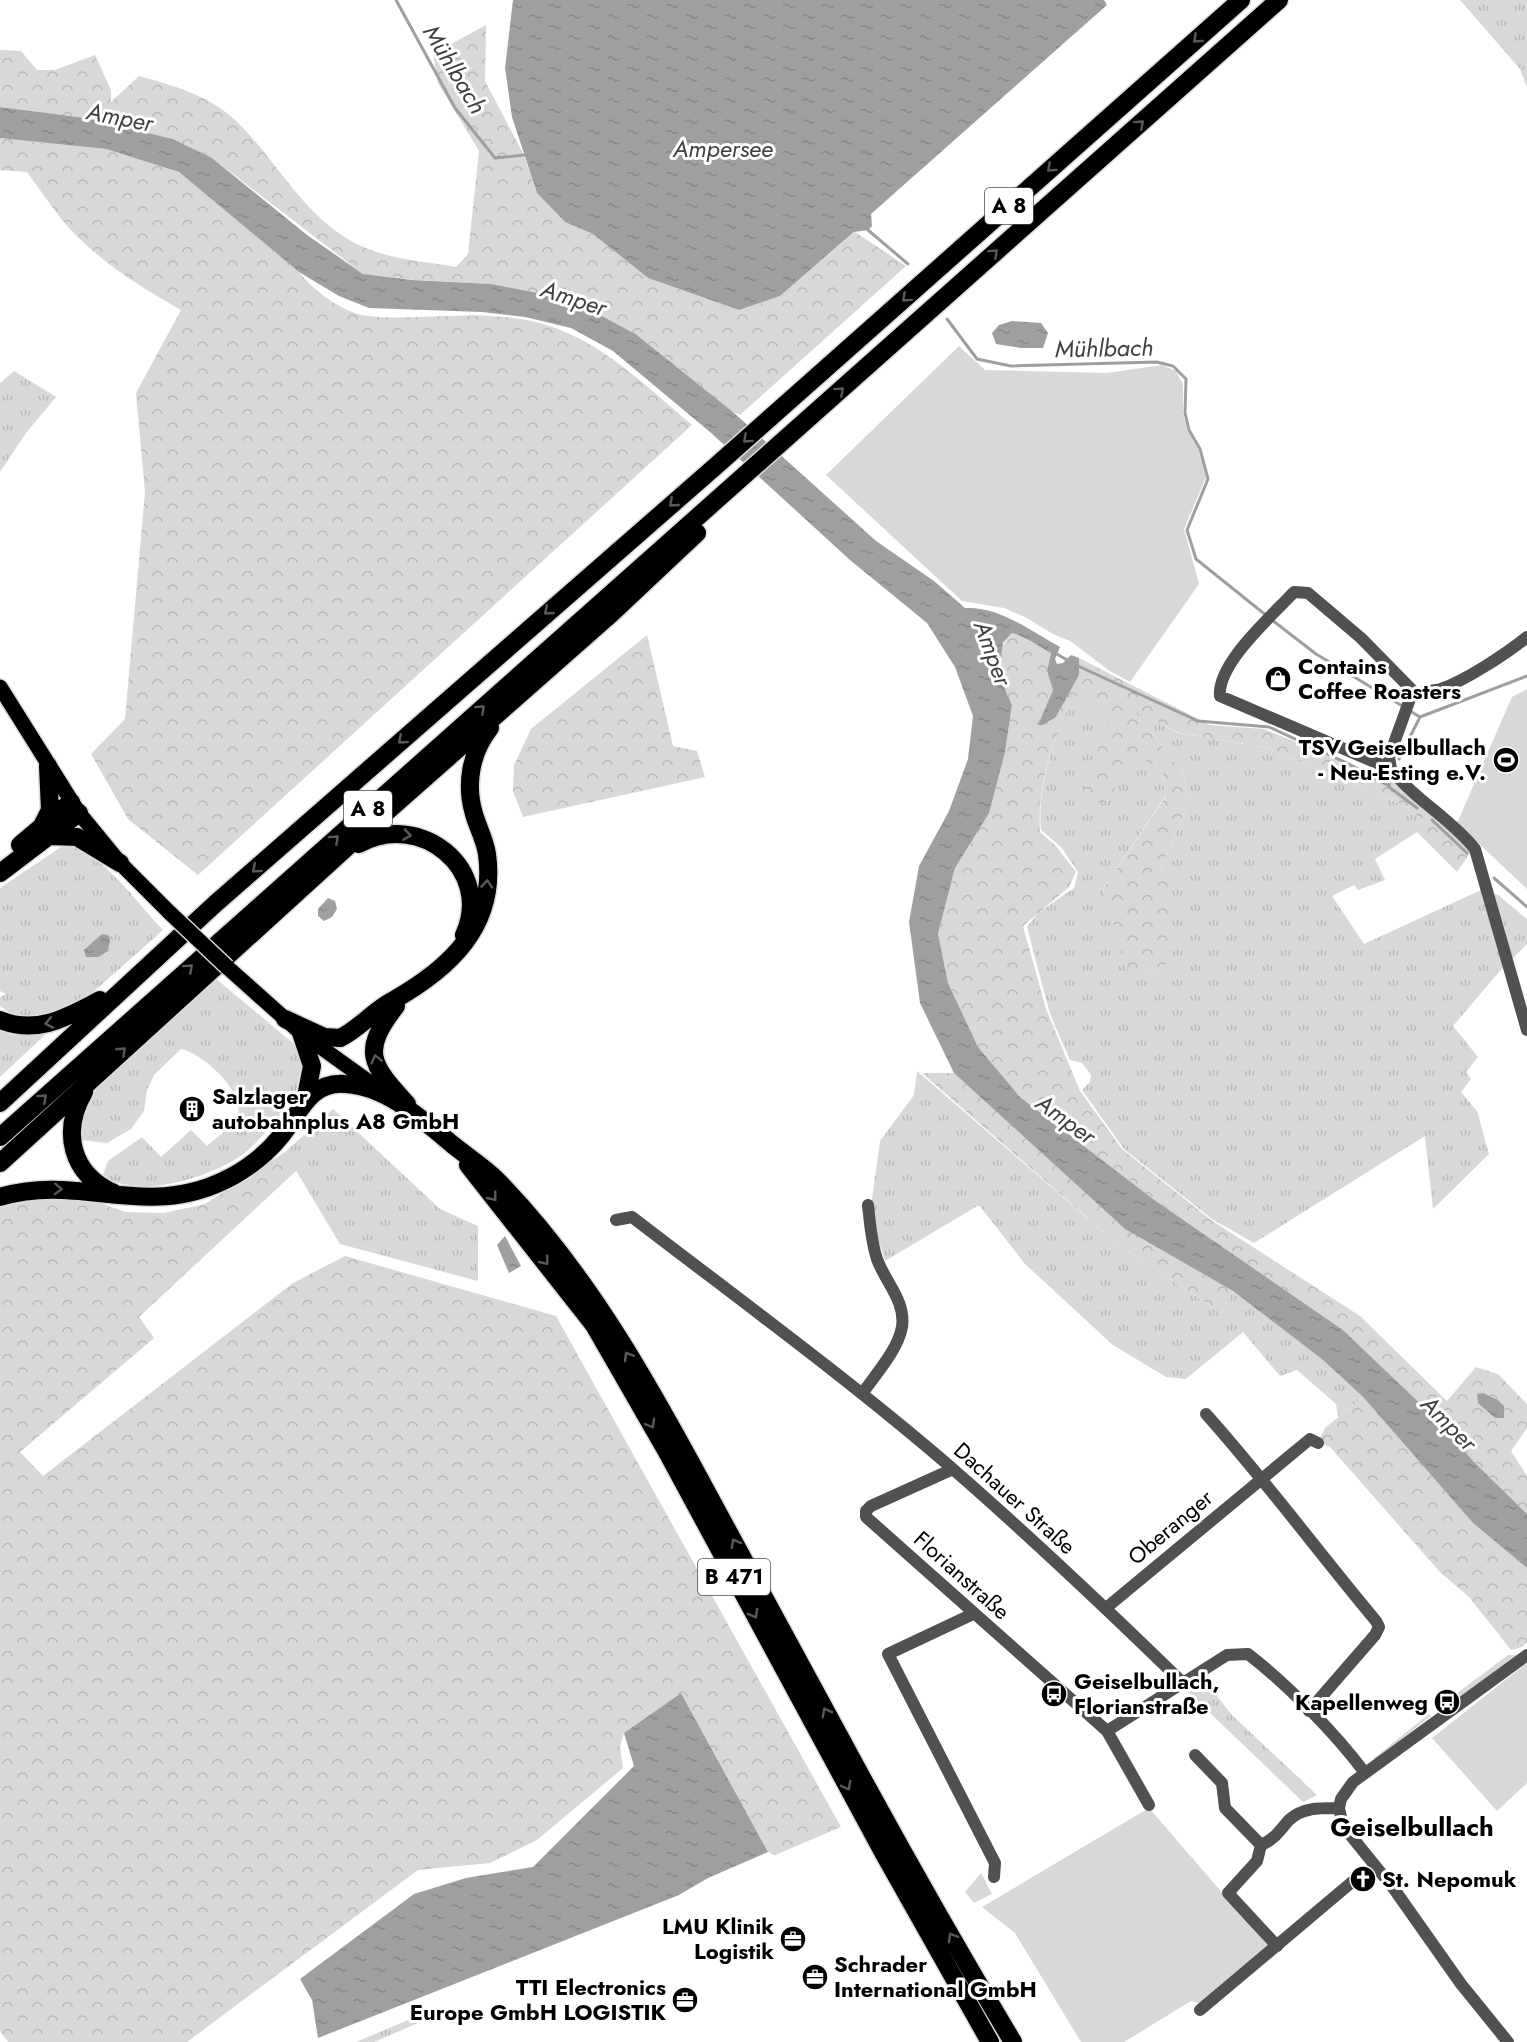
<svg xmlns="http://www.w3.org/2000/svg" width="1527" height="2042" viewBox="0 0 1527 2042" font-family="Jost,sans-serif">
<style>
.grass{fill:url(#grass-tufts)}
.forest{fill:url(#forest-crowns)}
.park{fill:#d8d8d8}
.water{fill:url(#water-ripples)}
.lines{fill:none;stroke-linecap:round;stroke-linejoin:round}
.stream{stroke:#9f9f9f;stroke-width:3}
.major-casing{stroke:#dbdbdb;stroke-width:18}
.highway-casing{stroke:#dbdbdb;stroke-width:21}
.minor{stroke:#515151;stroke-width:12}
.major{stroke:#000;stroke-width:15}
.highway{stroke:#000;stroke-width:18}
.major-bridge-casing{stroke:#dbdbdb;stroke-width:18;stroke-linecap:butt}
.major-bridge{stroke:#000;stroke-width:15}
.oneway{stroke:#595959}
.labels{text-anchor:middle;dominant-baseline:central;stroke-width:6;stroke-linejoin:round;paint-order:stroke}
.shield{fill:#fff;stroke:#4c4c4c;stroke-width:1.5}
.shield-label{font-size:21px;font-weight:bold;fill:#000}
.poi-label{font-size:22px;font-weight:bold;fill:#000;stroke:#fff;text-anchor:start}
.street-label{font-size:22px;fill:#000;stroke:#fff}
.water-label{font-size:24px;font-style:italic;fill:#404040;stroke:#fff}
.quarter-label{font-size:26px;font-weight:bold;fill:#000;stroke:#fff}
</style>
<defs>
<pattern id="grass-tufts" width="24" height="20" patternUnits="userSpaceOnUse" patternTransform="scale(1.5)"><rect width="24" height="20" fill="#d8d8d8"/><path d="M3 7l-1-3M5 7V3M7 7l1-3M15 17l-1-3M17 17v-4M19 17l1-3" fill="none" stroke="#b8b8b8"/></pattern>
<pattern id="forest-crowns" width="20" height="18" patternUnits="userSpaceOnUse" patternTransform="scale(1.5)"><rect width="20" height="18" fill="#d8d8d8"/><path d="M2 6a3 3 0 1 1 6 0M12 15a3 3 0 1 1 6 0" fill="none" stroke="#b8b8b8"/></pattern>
<pattern id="water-ripples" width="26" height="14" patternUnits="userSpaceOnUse" patternTransform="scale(1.5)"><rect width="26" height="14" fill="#9f9f9f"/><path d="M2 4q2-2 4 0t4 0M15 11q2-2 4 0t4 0" fill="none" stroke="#878787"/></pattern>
</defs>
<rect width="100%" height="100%" fill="#fff"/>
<!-- grass -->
<path class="grass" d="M1460,0H1527V88L1520,69Z
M14,371L56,397L26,433L0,472V383Z
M1074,693L1108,720V801L1135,752L1162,771L1166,795L1103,889L1127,969L1164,974L1160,871L1188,804L1183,772L1131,709L1179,733L1268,748L1403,805L1428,825L1375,859L1385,880L1358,890L1354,885L1332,896L1364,944L1481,890L1498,895L1527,919V944L1499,972L1453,1026L1478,1057L1466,1072L1471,1079L1461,1092L1477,1111L1489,1154L1433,1209L1425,1136L1254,1243L1212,1219L1124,1149L1082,1090L1090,1082L1091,1075L1082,1063L1070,1060L1050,1014L1027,927L1038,913L1074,888L1078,872L1061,847L1041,830C1037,782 1055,737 1074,693Z
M67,843C106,857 135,901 163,930L72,1011L31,1019L10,1013L0,1006V997L6,994L0,991V888Z
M214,977L294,1044C301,1053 304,1063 302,1074C299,1095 260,1142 242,1155C211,1177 137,1201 103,1175L108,1161L142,1137L161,1157L191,1130L207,1146C216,1138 231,1127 237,1116C248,1094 201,1052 181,1049L154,1075L147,1090L144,1111L131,1129L107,1143L82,1140C79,1123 83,1110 90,1095Z
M0,1027L26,1033H47L0,1077Z
M917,1071L1116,1243L1221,1313L1233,1291L1323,1360L1363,1397L1338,1417L1336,1404L1297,1370L1280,1376L1243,1332L1186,1379L1166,1377L1113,1345L1025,1264L979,1205L885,1261L870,1214L880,1141L914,1095Z
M333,1109L440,1209L478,1226V1281L340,1244L285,1152Z
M1508,1655H1519L1454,1701L1452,1697Z
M1205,1681L1232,1715L1317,1795L1303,1802L1187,1691Z
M1429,1714L1431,1716L1375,1760L1374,1758Z
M432,2010L434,2016L374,2042H356Z"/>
<!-- forest -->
<path class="forest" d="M486,25L485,81L524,155L537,193L565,222L593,234L648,278L739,310L780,296L855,232L906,266L740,415L733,412L640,337L491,284L415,280L363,274L212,158L173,139L86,118L0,107V50L21,51L37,70H55L95,55L111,90V102L139,76C172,85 208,95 234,119C279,161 308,228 371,250C397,260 428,262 456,267L468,254L479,151L438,83L433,54Z
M0,138L106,149L179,172L299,272C313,290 336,307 358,314C377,319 402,317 421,317C462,315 504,313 543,324C602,341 647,387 692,425L198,875L128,819L91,754L125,719L145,492L136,393L181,310C139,286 95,259 63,221C50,205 39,188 27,172L0,170Z
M1012,633C1025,636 1038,646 1051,653L1047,671L1053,690L1039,725H1043L1056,717L1079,675V658L1210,725L1264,729L1397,783L1472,850L1457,872L1417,832L1427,824L1403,805L1268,748L1180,733L1132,710L1183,772L1188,804L1160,871L1172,887L1171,928L1164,974L1126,969L1103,889L1166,796L1162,771L1135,753L1108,801L1078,807L1108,720L1074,694C1054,739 1037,782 1040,832L1056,846L1076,872L1069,887L1023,926L1046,1009L1080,1091L1122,1149L1211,1220L1360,1316L1447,1401L1476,1367L1498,1374L1527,1404V1428L1511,1451L1527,1476V1514L1474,1462L1429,1412L1343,1330L1153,1199L1020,1097L978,1047L948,983L938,934L955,868L989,811L1005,752L1012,705L992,660Z
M647,635L673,746L697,751L705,777L523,817L513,791L514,765L531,729Z
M922,1073H954L1125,1229L1233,1291L1221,1313L1116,1243Z
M285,1152L297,1170L139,1317L154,1338L20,1452L43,1476L293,1283L345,1256L556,1316L841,1827L775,1855L768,1852L681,1693L624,1733L620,1746L623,1768L537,1840L490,1863L418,1870L187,2042H8L0,2031V1204L37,1193L78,1195L125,1212L164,1213L205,1204Z
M1363,1397L1473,1523L1527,1568V1642L1522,1647L1511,1650L1469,1597L1440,1572L1330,1447L1318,1443L1325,1428Z"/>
<!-- park -->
<path class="park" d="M959,346L985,370L1107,373L1162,365L1176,371L1183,384V413L1187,430L1198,449L1206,477L1184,529L1199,584L1130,682L1110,671L1070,641L1053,634L1025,617L1004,608L962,601L826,475Z
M1527,689V889L1457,823L1512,697Z
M1527,1663V1783L1497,1811L1432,1738Z
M1149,1808L1270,1948L1203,2004L1191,2001L1124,2042H1081L1015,1933L982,1907Z
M981,1873L992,1894L974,1903L965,1892Z"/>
<!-- water -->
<path class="water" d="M513,0H1104L1107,5L871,214L872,226L868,230L854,232L780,296L739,310L648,278L593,234L565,222L537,193L512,117L505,68Z
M0,107L86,118L173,139L212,158L307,235L363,274L412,280L491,284L572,300L637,335L733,412L876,541L934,581L965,608C1000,606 1030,631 1060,647L1055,659L1057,664L1063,663L1071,655L1079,658V675L1056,717L1043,725H1038L1053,690L1047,671L1051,653C1038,646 1025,636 1012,633L1003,643L1001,655L992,660L1012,705L1005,752L989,813L955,868L938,934L948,983L978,1047L1020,1097L1153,1199L1343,1330L1429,1412L1474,1462L1527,1514V1568L1473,1523L1363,1397L1323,1360L1233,1291L1125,1229L954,1073L920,1003L909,922L919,866L949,811L968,759L973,716L955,667L927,623L850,560L710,432L613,351L571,328L525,317L482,312L369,308L339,296L299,272L179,172L106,149L0,138Z
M1012,321L1041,323L1048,333L1043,348H1021L996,344L992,333L999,325Z
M328,898L335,901L337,909L332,917L324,921L318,916V909Z
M102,934L108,935L110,939L108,951L98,957H86L84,950Z
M505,1236L521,1266L509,1273L497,1245Z
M1483,1393L1498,1400L1504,1406V1418H1495L1478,1403L1477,1394Z
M681,1693L768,1852L708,1878L679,1895L318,2038L312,2000L300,1979L414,1894L466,1878L533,1867L634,1766L624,1733Z"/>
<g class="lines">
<!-- stream -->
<path class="stream" d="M396,0L455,108L495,158L524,155
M868,230L908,264
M947,319L977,359L1011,366L1157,362L1173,366L1186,379L1185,413L1189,430L1200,449L1208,479L1187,530L1196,559L1267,616
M1272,620L1316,654L1404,707
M1055,653L1067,660
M1078,666L1198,721L1269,727L1347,763L1389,786L1390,780
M1410,711L1420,717
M1399,759L1420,717L1527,676
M1389,787L1417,808
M1432,820L1467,853
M1494,878L1527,907"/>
<defs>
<path id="major" d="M0,687L79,813L120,863L170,913
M227,967L301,1033L379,1089"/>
<path id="highway" d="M43,824L50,810L48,766
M50,836L77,837L120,863
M359,844C420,810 494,869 464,935
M20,845L71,802
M0,873L79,813
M396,1006C361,1051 370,1064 407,1104
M285,1019L324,1037L340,1038C359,1029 373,1011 392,1001C449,969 497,926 487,854C485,840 478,828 474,814C465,784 471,752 490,728
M0,1020C38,1035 67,1017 100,1000
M301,1033L312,1066L305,1102
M84,1092C61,1132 71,1174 114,1193
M0,1103L215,904L717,465L1241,0
M0,1137L1279,0
M0,1163L358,837L612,613L697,533
M468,1165L594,1325L667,1452L884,1854L990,2042
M0,1197C83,1172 147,1223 233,1176C251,1166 268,1152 281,1136C300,1113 310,1081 345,1084C387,1086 423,1120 453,1145C468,1157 484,1167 497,1180C589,1274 654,1393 716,1509C758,1585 799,1662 841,1739C896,1841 953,1942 1013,2042"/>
</defs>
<!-- major casing -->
<use href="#major" class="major-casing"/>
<!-- highway casing -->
<use href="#highway" class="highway-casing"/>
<!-- minor -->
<path class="minor" d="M1415,693L1361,638L1308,593L1294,592C1272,616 1217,663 1220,696L1391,769C1415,800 1450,818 1475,849L1527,1030
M1391,769L1389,757L1410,699C1418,690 1430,692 1441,689C1466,680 1506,654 1527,637
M616,1220L632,1217C740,1300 851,1381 954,1470C1033,1539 1109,1611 1184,1684
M862,1394C875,1375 898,1350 902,1327C906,1301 885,1282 877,1259C871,1241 870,1223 868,1205
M1206,1414C1266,1481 1319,1553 1376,1621L1379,1627L1375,1635L1309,1711
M953,1469L871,1506L866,1511V1517L1107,1731L1149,1805
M1106,1608L1310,1439L1318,1443
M973,1614L888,1654L995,1863L994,1877
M1107,1731L1227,1655L1248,1654C1287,1684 1336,1734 1365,1773
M1195,1755L1222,1783L1225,1808L1261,1845
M1277,1946L1228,1893L1257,1861L1261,1845C1274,1840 1280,1830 1289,1820C1303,1807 1322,1808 1339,1808
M1200,2010L1352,1882
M1508,2042L1461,1984L1394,1889L1343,1826L1339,1808L1341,1799L1353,1782L1527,1655"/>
<!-- major -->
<use href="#major" class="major"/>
<!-- highway -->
<use href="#highway" class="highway"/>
<defs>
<path id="major-bridge" d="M170,913L227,967"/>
</defs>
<!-- major-bridge casing -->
<use href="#major-bridge" class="major-bridge-casing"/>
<!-- major-bridge -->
<use href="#major-bridge" class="major-bridge"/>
</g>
<!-- one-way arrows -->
<defs><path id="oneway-chevron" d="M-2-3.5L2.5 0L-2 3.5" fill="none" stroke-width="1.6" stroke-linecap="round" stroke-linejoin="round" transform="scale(1.5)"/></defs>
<g class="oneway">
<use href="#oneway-chevron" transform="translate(1197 39) rotate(138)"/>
<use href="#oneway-chevron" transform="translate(1140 124) rotate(-42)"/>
<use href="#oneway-chevron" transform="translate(1051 168) rotate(138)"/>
<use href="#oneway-chevron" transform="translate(994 253) rotate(-42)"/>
<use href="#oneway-chevron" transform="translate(906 298) rotate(138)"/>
<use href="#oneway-chevron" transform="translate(840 391) rotate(-42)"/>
<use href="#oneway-chevron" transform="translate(747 439) rotate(138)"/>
<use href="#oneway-chevron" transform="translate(673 503) rotate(139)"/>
<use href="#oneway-chevron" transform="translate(548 611) rotate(139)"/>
<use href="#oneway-chevron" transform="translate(481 709) rotate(-42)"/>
<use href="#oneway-chevron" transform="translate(402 740) rotate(139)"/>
<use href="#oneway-chevron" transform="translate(407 835) rotate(9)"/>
<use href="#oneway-chevron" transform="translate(335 839) rotate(-42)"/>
<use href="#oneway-chevron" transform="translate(256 869) rotate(139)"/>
<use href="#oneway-chevron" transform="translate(487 884) rotate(-86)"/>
<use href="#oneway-chevron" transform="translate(189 968) rotate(-42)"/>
<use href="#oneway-chevron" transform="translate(49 1023) rotate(169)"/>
<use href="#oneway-chevron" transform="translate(122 1051) rotate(-43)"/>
<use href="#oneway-chevron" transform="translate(376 1059) rotate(-104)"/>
<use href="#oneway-chevron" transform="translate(43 1098) rotate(-42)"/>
<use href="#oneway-chevron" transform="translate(58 1189) rotate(2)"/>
<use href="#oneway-chevron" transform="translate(493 1197) rotate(51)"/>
<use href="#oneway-chevron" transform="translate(545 1261) rotate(51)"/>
<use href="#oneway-chevron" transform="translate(628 1356) rotate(-121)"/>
<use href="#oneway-chevron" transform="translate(651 1424) rotate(60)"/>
<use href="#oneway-chevron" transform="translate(735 1543) rotate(-118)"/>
<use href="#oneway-chevron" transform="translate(754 1614) rotate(62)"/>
<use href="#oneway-chevron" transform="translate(826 1712) rotate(-118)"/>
<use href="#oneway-chevron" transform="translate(847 1786) rotate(62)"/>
<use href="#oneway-chevron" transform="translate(952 1937) rotate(-120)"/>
</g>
<!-- icons -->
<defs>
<symbol id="shop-disc" viewBox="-11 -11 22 22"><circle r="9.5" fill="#000" stroke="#fff"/><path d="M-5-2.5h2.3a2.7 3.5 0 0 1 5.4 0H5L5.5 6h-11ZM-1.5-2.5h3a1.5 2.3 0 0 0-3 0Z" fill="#fff"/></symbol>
<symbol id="stadium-disc" viewBox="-11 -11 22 22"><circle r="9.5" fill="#000" stroke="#fff"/><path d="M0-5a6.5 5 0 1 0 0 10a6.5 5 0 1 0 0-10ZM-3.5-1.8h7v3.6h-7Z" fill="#fff"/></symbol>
<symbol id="building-disc" viewBox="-11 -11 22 22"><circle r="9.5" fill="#000" stroke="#fff"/><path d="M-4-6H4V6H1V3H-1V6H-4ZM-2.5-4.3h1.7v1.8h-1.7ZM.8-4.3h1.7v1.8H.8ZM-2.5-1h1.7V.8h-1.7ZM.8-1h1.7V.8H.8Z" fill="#fff"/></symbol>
<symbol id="bus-disc" viewBox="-11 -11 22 22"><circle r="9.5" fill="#000" stroke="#fff"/><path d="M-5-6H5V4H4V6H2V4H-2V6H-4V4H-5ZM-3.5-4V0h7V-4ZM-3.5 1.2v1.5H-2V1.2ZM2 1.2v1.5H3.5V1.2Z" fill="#fff"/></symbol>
<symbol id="church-disc" viewBox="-11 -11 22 22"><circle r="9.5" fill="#000" stroke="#fff"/><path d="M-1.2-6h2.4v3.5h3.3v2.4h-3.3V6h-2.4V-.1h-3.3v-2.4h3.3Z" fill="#fff"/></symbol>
<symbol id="office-disc" viewBox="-11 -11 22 22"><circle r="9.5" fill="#000" stroke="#fff"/><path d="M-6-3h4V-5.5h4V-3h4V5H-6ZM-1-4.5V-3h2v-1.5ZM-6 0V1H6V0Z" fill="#fff"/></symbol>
</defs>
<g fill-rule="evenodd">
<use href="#shop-disc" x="1263" y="664" width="30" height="30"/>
<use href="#stadium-disc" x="1491" y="745" width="30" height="30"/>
<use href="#building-disc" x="177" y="1094" width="30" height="30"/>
<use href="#bus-disc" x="1039" y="1679" width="30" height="30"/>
<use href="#bus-disc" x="1432" y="1687" width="30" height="30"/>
<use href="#church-disc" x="1348" y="1864" width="30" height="30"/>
<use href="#office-disc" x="778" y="1924" width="30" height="30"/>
<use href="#office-disc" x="800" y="1962" width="30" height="30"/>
<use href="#office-disc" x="670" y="1985" width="30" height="30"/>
</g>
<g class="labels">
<!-- shield labels -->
<g class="shield">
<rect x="985" y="188" width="48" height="36" rx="4.5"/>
<rect x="344" y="791" width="48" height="36" rx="4.5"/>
<rect x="698" y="1559" width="72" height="36" rx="4.5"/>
</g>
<g class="shield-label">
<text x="1009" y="206">A 8</text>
<text x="368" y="809">A 8</text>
<text x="734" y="1577">B 471</text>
</g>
<!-- poi labels -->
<g class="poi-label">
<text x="1298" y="666">Contains<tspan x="1298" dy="25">Coffee Roasters</tspan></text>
<text x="1486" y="747" text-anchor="end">TSV Geiselbullach<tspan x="1486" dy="25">- Neu-Esting e.V.</tspan></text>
<text x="212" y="1096">Salzlager<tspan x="212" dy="25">autobahnplus A8 GmbH</tspan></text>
<text x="1074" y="1681">Geiselbullach,<tspan x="1074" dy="25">Florianstraße</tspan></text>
<text x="1428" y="1702" text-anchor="end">Kapellenweg</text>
<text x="1382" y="1879">St. Nepomuk</text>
<text x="774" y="1926" text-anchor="end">LMU Klinik<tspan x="774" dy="25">Logistik</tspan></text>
<text x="834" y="1964">Schrader<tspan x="834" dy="25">International GmbH</tspan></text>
<text x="666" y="1987" text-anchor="end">TTI Electronics<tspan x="666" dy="25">Europe GmbH LOGISTIK</tspan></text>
</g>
<!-- street labels -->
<g class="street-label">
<text transform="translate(1015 1498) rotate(42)">Dachauer Straße</text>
<text transform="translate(1170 1527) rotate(-40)">Oberanger</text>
<text transform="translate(962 1575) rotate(42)">Florianstraße</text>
</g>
<!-- water labels -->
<g class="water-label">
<text transform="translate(455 69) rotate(59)">Mühlbach</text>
<text transform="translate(120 117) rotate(11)">Amper</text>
<text x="723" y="148">Ampersee</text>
<text transform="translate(574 298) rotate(18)">Amper</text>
<text transform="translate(1104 348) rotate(-1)">Mühlbach</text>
<text transform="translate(993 653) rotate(70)">Amper</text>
<text transform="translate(1066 1119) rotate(36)">Amper</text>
<text transform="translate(1449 1423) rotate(45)">Amper</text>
</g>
<!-- quarter labels -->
<g class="quarter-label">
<text x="1412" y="1827">Geiselbullach</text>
</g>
</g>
</svg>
